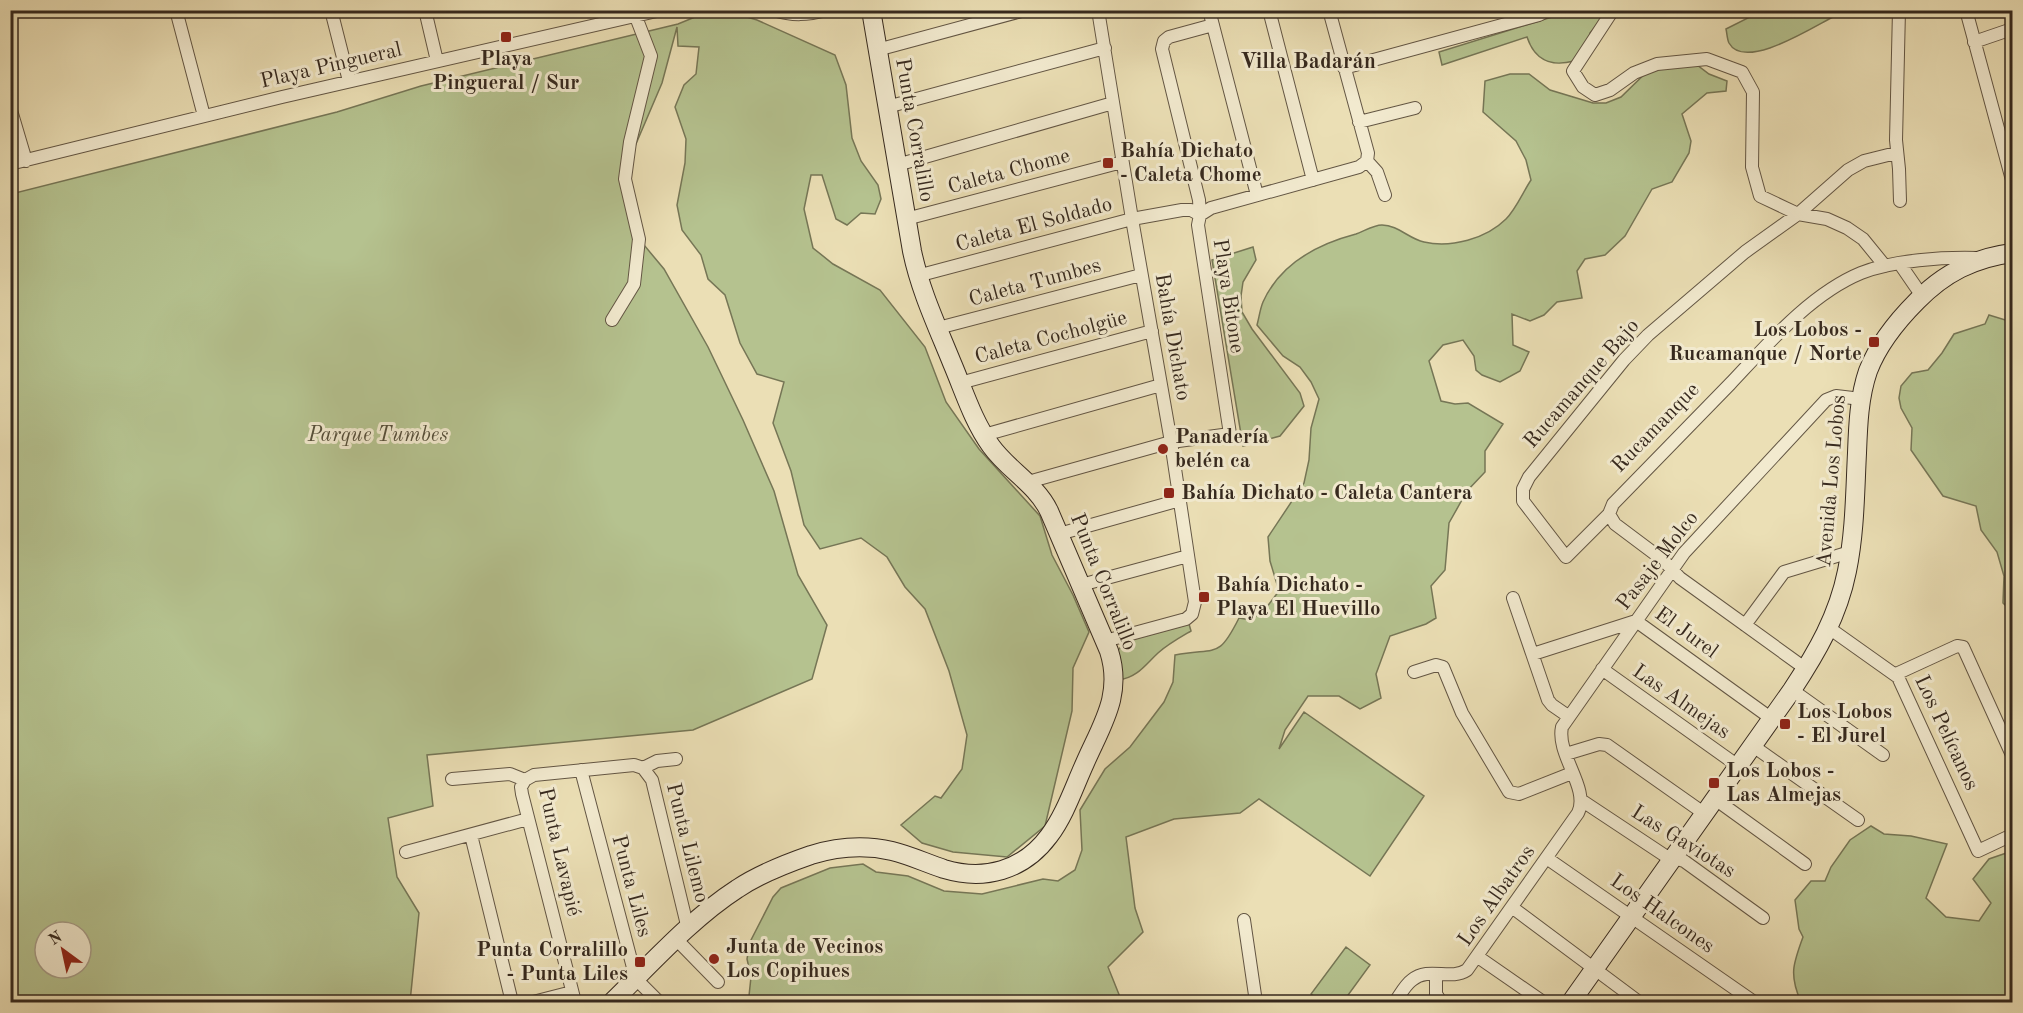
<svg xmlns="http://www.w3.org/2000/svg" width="2023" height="1013" viewBox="0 0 2023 1013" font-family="'Old Standard TT',serif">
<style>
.green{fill:#b5c28f;stroke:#767656;stroke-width:1.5;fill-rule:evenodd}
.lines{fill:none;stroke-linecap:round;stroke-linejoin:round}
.street-casing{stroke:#635644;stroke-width:14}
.secondary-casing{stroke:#36291e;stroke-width:20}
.street{stroke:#f2eacf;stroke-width:12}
.secondary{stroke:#f2eacf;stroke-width:18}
.poi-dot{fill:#8f2418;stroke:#f2eacf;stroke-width:2}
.labels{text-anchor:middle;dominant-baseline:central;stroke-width:6;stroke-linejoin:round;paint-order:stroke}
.poi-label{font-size:21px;font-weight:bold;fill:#36291e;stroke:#f2eacf;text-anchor:start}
.street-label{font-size:21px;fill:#36291e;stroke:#f2eacf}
.park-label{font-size:21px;font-style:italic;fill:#564f3a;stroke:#f2eacf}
.neighbourhood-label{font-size:22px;font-weight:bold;fill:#36291e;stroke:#f2eacf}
</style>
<rect width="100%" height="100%" fill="#ebdfb5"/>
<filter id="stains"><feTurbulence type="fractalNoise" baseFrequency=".00333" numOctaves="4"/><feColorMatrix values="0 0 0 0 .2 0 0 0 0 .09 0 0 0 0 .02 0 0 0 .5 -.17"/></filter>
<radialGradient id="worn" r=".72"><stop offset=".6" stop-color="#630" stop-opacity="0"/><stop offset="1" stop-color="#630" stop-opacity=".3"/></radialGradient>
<!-- green -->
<path class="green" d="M1571,11H1609L1590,33V37L1574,61C1551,67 1535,61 1527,37L1442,65L1439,52Z
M1753,11V10L1853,11C1847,12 1841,13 1835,16C1816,25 1745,72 1729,43C1727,39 1727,33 1726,29L1748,18Z
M730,12L757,20L835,55L846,85L852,138L861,161L878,185L881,199L875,214L861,213L847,225L836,219L822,175H811L804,209L813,248L833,264L880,290L925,347L946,402L979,449L1040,516L1052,555L1073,595L1089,632L1073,668L1072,711L1045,826L1007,857L953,852L922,843L901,825L935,796L941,798L962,769L967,735L949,671L925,609L905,587L887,557L861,538L820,549L804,525L791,471L773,423L784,382L757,374L740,343L725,295L708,279L701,255L682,230L677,205L685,163L686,139L675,107L684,85L696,74L699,47L678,46L677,27L662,83L621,179L639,239L664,269L708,347L743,420L774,491L798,575L827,625L812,679L693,730L427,755L433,806L388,818L397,877L419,913L410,1002H11V194L337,112L421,86L678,24L695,17ZM45,932H81V968H45Z
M1659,60L1697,65L1709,74L1727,81L1726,91L1707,93L1682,114L1691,141L1689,153L1672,182L1652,189L1625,236L1605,255L1585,259L1577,271L1582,298L1557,302L1544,315L1530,321L1512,314L1513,345L1529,352L1520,371L1500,382L1482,375L1476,370L1474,356L1463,340L1443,345L1429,361L1441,401L1455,404L1468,403L1503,424L1485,451V472L1467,491L1449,523L1445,570L1431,586L1436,618L1426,624L1390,636L1376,674L1381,698L1360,709L1339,696H1308L1285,730L1279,749L1304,712L1424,796L1370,876L1259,799L1240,813L1174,819L1126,837L1135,908L1143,932L1108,967L1122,1002H985L983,996L965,999V1002H751L749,996L751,977L747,959L750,942L773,897L781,888L830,868L863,864L876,872L908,876L944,891L982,894L1043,879L1058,881L1075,870L1082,850L1080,810L1105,769L1130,747L1164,702L1173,682L1175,655C1217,647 1218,660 1239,618L1251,620L1266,608L1279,591L1270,561L1268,537L1304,483L1309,460L1311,428L1319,399L1311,382L1300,367L1283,356L1257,325C1259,318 1260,309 1263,302C1280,264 1318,244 1356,234C1364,231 1374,225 1382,225C1398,225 1409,239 1424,242C1451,248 1486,239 1506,219C1516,209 1523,192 1531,180L1526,160L1516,141L1483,112L1485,81L1510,74H1529L1550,90L1593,103H1606L1621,97Z
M1253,247L1256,260L1243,282L1241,296L1242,312L1252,329L1300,393L1304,406L1280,436L1243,446L1212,260Z
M1989,315L2012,322V612L2003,603L2004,576L1997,552L1981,530L1976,506L1943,496L1911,450L1912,428L1901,408L1899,398L1901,386L1912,373L1928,370L1942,353L1954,334L1985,324Z
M1189,624L1191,631C1179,638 1168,644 1158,653C1145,665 1138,677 1119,680L1117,651L1127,641Z
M1871,826L1884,834L1911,836L1947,844L1926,898L1946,917L1979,921L1991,903L1973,879L1989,859L2012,851V1002H1801C1789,975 1793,964 1803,937L1799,929L1795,900L1811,881H1825L1831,867L1850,840Z
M1346,947L1370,965L1343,1002H1323L1311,994Z"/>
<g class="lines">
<defs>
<path id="street" d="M176,10L204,116
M331,10L349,81
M425,10L437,61
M774,10C793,16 807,15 827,10
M1098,10L1132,219L1171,442L1195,602L1192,614L1186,619L1105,641
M1209,10L1257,195
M1269,10L1313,180
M1329,10L1368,153L1367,161L1377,172L1385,195
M1613,10L1573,71L1583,87L1595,95L1610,90L1634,73L1657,64L1707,59L1742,72L1753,92L1752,167L1760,196L1798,214L1827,219L1847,228L1863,239L1885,266
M1899,10L1896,140L1899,169L1900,201
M1966,10L2012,180
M1974,42L2012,29
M877,50L1025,10
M1344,68L1539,15L1548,10
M10,107L26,161
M887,107L1105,48
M1359,122L1415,108
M1896,153L1864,161L1848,170L1798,214L1745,252L1648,335L1624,360L1529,477L1523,489V501L1566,557L1609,514L1613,504C1652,464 1691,424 1730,384C1767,345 1810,294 1861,273C1894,260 1943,257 1978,258
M10,164L282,97L661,10
M897,165L1113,103
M1200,215L1211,208L1359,167L1367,161
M906,219L1122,162
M1900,264L1922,296
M917,276L1132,219L1182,210H1191L1200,215
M612,320L634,284L639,239L625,179L630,142L651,56L636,17L637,10
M938,328L1141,275
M960,383L1152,331
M984,435L1161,385
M1028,482L1171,442L1230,434L1198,225L1200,215L1199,200L1162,49L1164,41L1169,37L1213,25
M1609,514L1615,524L1663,560L1680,578L1806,669
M1059,534L1180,500
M1081,585L1188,556
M1513,598L1548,700L1552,705L1568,716
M1745,625L1784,572L1850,552
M1829,628L1898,677L1978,851L2012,835
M1533,654L1636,621L1772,719
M1602,669L1738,766
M1414,672L1436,665L1443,667L1462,713L1509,792L1519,794L1572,773
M1896,674L1957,646L1963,647L2012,755
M1792,690L1883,755
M1753,746L1858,820
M1566,754L1599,744L1607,745L1705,814
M643,768L652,780L688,929
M581,770L636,979L659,1002
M452,779L510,774L525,780
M525,780L521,787L522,794L575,1002
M525,780L534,775L634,765L643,768L657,761L676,759
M1715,799L1805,864
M1581,800L1664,855L1684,861L1763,918
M471,835L512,1002
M406,852L528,819
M1548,859L1754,1002
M1513,908L1639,1002
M1244,920L1256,1002
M677,940L718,982
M1478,957L1543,1002
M1436,974V994L1441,1002
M533,1002L572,992
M1395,1002C1400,995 1405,985 1412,980C1429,966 1450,981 1467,970L1578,813C1590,788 1556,755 1562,727L1684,553L1826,400L1836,396L1861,399"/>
<path id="secondary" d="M612,1002C650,965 692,918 737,889C759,874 785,864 811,855C837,847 866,845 892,851C909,855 926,863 944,869C984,881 1023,871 1049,836C1065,815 1074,787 1085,763C1102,724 1123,695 1109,651L1049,511C1036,484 1008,470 991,446C973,421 964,391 952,363C937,326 920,290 912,251L871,10
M1571,1002L1792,690C1817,652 1838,616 1847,571C1855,532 1855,492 1857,453C1858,426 1859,397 1868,371C1878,345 1897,321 1917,301C1944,273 1974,258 2012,253"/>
</defs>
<!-- street casing -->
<use href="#street" class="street-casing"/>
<!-- secondary casing -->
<use href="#secondary" class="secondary-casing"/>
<!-- street -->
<use href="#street" class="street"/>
<!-- secondary -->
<use href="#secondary" class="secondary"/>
</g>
<!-- markers -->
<g class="poi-dot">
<rect x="500" y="31" width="12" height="12" rx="3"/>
<rect x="1102" y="157" width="12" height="12" rx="3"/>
<rect x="1868" y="336" width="12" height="12" rx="3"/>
<circle cx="1163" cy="449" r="6"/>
<rect x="1163" y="487" width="12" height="12" rx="3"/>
<rect x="1198" y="591" width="12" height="12" rx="3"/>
<rect x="1779" y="718" width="12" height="12" rx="3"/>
<rect x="1708" y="777" width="12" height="12" rx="3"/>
<circle cx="714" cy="959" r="6"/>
<rect x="634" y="956" width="12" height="12" rx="3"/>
</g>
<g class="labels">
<!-- poi labels -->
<g class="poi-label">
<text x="506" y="59" text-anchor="middle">Playa<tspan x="506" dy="24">Pingueral / Sur</tspan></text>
<text x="1120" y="151">Bahía Dichato<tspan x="1120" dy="24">- Caleta Chome</tspan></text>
<text x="1862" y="330" text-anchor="end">Los Lobos -<tspan x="1862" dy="24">Rucamanque / Norte</tspan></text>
<text x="1175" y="437">Panadería<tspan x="1175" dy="24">belén ca</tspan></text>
<text x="1181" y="493">Bahía Dichato - Caleta Cantera</text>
<text x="1216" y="585">Bahía Dichato -<tspan x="1216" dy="24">Playa El Huevillo</tspan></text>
<text x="1797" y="712">Los Lobos<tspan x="1797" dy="24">- El Jurel</tspan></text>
<text x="1726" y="771">Los Lobos -<tspan x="1726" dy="24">Las Almejas</tspan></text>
<text x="726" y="947">Junta de Vecinos<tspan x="726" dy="24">Los Copihues</tspan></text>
<text x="628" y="950" text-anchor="end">Punta Corralillo<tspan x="628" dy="24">- Punta Liles</tspan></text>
</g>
<!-- street labels -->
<g class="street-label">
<text transform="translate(331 66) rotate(-13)">Playa Pingueral</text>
<text transform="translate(914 130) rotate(80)">Punta Corralillo</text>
<text transform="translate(1009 172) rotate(-15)">Caleta Chome</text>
<text transform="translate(1034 225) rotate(-15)">Caleta El Soldado</text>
<text transform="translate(1035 283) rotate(-15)">Caleta Tumbes</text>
<text transform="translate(1228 296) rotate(81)">Playa Bitone</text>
<text transform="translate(1172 337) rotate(80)">Bahía Dichato</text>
<text transform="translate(1051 338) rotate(-15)">Caleta Cocholgüe</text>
<text transform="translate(1582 384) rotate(-49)">Rucamanque Bajo</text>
<text transform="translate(1656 428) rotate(-46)">Rucamanque</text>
<text transform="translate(1832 481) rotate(-85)">Avenida Los Lobos</text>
<text transform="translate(1658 561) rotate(-52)">Pasaje Molco</text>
<text transform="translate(1103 582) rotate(68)">Punta Corralillo</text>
<text transform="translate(1686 633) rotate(36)">El Jurel</text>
<text transform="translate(1681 702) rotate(35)">Las Almejas</text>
<text transform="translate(1946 733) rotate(65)">Los Pelícanos</text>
<text transform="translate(1683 842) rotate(32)">Las Gaviotas</text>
<text transform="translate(687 843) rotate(76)">Punta Lilemo</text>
<text transform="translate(559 852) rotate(77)">Punta Lavapié</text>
<text transform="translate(631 886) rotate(75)">Punta Liles</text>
<text transform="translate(1497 896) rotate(-55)">Los Albatros</text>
<text transform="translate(1662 914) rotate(35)">Los Halcones</text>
</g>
<!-- park labels -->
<g class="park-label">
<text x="378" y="435">Parque Tumbes</text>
</g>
<!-- neighbourhood labels -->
<g class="neighbourhood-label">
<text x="1308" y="62">Villa Badarán</text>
</g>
</g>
<!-- margin -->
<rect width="2023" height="1013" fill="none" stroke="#ebdfb5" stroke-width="36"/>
<rect x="12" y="12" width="1999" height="989" fill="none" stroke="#36291e" stroke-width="3"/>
<rect x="18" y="18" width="1987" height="977" fill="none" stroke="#36291e" stroke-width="1.5"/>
<!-- north arrow -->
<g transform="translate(63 950) rotate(327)"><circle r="28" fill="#f2eacf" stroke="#a79d88" stroke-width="1.5"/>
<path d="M0-4.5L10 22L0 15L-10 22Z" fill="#8f2418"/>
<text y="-9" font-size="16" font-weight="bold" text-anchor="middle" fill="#36291e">N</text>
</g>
<rect width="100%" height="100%" filter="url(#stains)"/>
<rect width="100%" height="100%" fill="url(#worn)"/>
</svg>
